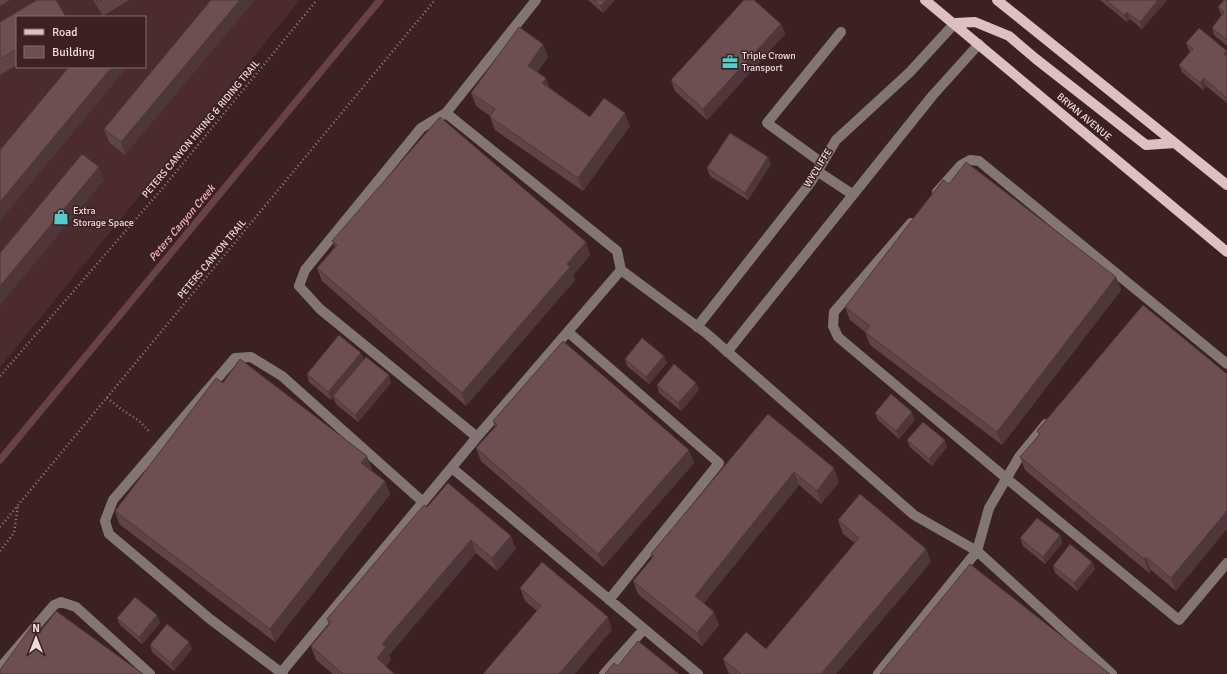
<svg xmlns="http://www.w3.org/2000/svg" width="1227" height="674" viewBox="0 0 1227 674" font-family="Signika,sans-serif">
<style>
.built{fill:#4c2b2e;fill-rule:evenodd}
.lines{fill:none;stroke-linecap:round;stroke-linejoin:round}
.stream{stroke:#684247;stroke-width:7}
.path{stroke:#957e7f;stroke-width:2.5;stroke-dasharray:1 3;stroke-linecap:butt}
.minor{stroke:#847575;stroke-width:10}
.major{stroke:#dfc0c1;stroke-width:10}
.wall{fill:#5f4446}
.shaded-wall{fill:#4d3739}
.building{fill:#6e4f51;stroke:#4d3739}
.labels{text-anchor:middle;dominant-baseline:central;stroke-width:3;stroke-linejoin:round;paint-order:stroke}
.poi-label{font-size:10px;fill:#efdcdc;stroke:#3c2123;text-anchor:start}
.street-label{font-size:10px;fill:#efdcdc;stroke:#3c2123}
.water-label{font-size:11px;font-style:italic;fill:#f9b5ba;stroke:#3c2123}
</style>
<rect width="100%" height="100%" fill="#3c2123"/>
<!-- built -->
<path class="built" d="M0,0H300L0,367ZM17,17H145V67H17Z"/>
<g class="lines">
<!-- stream -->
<path class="stream" d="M0,460L380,0"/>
<!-- path -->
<path class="path" d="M0,376L161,190L317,0
M107,398L121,409L138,420L150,432
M0,527L435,0
M0,551L14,533L18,505"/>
<!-- minor -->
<path class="minor" d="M446,113L617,251L621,270L706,333L914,515L977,551L1112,674
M822,163L767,123L841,32
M817,171L852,194
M937,192L961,165L970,160L979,161L1227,364
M911,223L834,312L833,326L838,337L1006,478L1179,620L1227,563
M697,327L811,182L836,140L910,72L955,23
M568,332L719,463L609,600
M727,352L933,95L979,44
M477,437L320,309L299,286L305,270L421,128L446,113L536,0
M452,468L698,674
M0,668L54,605L61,602L76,607L150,674
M280,674L477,437L621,270
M283,674L210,619L109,534L105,521L113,500L235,358L251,357L282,376L423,502
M604,674L644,629
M878,674L977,551L989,508L1019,457L1046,424"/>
<!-- major -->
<path class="major" d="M925,0L1227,252
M997,0L1227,185
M955,23L975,22L1009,36L1036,59L1146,145L1175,143"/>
</g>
<!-- wall -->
<path class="wall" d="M0,0H10L0,6Z
M93,0H129L103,16Z
M211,0L125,155L109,142L104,129Z
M588,0H615L603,13Z
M1100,0H1167L1142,29L1130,19L1127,22Z
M1227,0V46L1214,35L1212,28L1222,15L1221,14L1218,7Z
M17,17V65L0,75V22Z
M781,24L785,34L707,120L675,91L671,80Z
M1186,43L1227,51V103L1206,86L1203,90L1182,72L1179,65L1190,52L1189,50Z
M543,44L548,57L537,72L550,88L590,117L630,126L583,191L495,130L490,117V116L476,106L471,93Z
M771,164L748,200L710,176L707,168Z
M949,184L1116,277L1121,290L1002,445L870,345L865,332L850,320L845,307Z
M332,241L586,242L590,255L573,275L575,280L466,406L322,281L317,268L335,247Z
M361,353L364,360L389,375L391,383L358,422L336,404L333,397L331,400L309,382L307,374Z
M625,359L667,363L649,384L627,366Z
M1227,374L1176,591L1151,570L1149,573L1025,470L1020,457L1039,435L1037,431Z
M223,383L372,469L371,470L385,481L390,494L275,642L119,524L115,511Z
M696,383L699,390L681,411L659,393L657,385Z
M875,413L915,420L899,439L878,420Z
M768,414L839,482L821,504L799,485L704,603L714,612L719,625L702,646L638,594L633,581L652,558L651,554Z
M493,421L694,463L603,567L481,461L476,448L495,427Z
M907,440L947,447L932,466L910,447Z
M427,507L516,549L497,571L476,553L389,655L391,660L386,666L395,674H333L316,660L311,646L329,625L327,619Z
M838,520L926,549L931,562L836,674H731L728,672L723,659L766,649L855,543L843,534Z
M1060,535L1062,543L1045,564L1023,546L1020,538Z
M1092,562L1095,569L1077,591L1055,573L1053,566Z
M520,588L612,630L537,611L525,601Z
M157,615L160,623L142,644L120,625L117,618Z
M150,645L192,649L174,671L152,652Z"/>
<!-- shaded-wall -->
<path class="shaded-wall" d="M240,0H255L125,155L121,142Z
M606,0H615L603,13L600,6Z
M1158,0H1167L1142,29L1140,22Z
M1127,12L1130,19L1127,22L1124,15Z
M781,24L785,34L707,120L703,109Z
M543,44L548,57L533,79L528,66Z
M1227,51V61L1224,54Z
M112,67H123L124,71L0,221V202Z
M546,78L551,91L542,83Z
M1204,78L1206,86L1203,90L1200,83Z
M625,113L630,126L583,191L578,178Z
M768,157L771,164L748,200L745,193Z
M99,167L104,180L0,305V286Z
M586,242L590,255L573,275L575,280L466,406L462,393L567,264Z
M1116,277L1121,290L1002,445L997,432Z
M361,353L364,361L331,400L328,392Z
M664,356L667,363L649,384L646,377Z
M389,375L391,383L358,422L355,415Z
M696,383L699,390L681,411L678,403Z
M912,412L915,420L899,439L896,431Z
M945,440L947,447L932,466L929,459Z
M689,450L694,463L603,567L598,554Z
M367,456L372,469L366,476L361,463Z
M834,468L839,482L821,504L817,491Z
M794,472L799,485L699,609L695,596Z
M385,481L390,494L275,642L270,629Z
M1227,511V529L1176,591L1171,578Z
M1060,535L1062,543L1045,564L1043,557Z
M511,536L516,549L497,571L492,558Z
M471,540L476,553L389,655L391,660L381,671L377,658L382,644Z
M926,549L931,562L836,674H821Z
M1146,557L1151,570L1149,573L1144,559Z
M1092,562L1095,569L1077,591L1074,583Z
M714,612L719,625L702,646L697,633Z
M157,615L160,623L142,644L139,637Z
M608,617L612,630L575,674H559Z
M189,642L192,649L174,671L171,663Z"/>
<!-- building -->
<path class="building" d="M37,0H56L66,17H17V49L0,59V22Z
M96,0H102L98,3Z
M211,0H240L121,142L104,129Z
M594,0H606L600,6Z
M744,0H754L781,24L703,109L671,80Z
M1106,0H1158L1140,22L1127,12L1124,15Z
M1224,0H1227V40L1212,28L1224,12L1218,7Z
M519,27L543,44L528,66L546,78L542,83L590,117L604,98L625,113L578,178L490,117L495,109L471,93Z
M1199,28L1227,51L1224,54L1227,56V98L1204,78L1200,83L1179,65L1193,49L1186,43Z
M69,67H112L0,202V150Z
M440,117L586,242L567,264L570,267L462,393L317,268L337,245L332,241Z
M730,133L768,157L745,193L707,168Z
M82,154L99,167L0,286V253Z
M966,162L1116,277L997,432L865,332L870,326L845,307L943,180L949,184Z
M1143,305L1227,374V511L1171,578L1146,557L1144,559L1020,457L1040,434L1037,431Z
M339,335L361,353L328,392L307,374Z
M642,338L664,356L646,377L625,359Z
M563,341L689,450L598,554L476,448L497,425L493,421Z
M366,357L389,375L355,415L333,396Z
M240,359L367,456L361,463L385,481L270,629L115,511L216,378L223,383Z
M674,364L696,383L678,403L657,385Z
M891,394L912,412L896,431L875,413Z
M768,414L834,468L817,491L794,472L695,596L714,612L697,633L633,581L654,556L651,554Z
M923,422L945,440L929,459L907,440Z
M448,483L511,536L492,558L471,540L382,644L386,647L377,658L394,674H343L311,646L331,622L327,619L424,505L427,507Z
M860,494L926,549L821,674H741L723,659L746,632L766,649L859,538L838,520Z
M1037,518L1060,535L1043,557L1020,538Z
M1070,544L1092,562L1074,583L1053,566Z
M542,562L608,617L559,674H483L541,606L520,588Z
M970,564L1110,674H880Z
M135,597L157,615L139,637L117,618Z
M56,611L143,674H0V670L32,626L40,632Z
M167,624L189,642L171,663L150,645Z
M638,641L679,674H605L614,663L618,666Z"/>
<!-- icons -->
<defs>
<symbol id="office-bare" viewBox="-9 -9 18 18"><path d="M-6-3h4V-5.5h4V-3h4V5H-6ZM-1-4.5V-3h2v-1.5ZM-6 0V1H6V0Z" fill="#52cdcc" stroke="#3c2123" stroke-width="2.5" paint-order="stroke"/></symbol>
<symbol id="shop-bare" viewBox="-9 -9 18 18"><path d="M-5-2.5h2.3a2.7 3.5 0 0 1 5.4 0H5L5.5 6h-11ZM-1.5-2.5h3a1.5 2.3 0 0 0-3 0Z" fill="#52cdcc" stroke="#3c2123" stroke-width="2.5" paint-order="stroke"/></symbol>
</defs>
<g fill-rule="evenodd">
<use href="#office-bare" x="719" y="51" width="22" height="22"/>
<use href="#shop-bare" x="50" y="206" width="22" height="22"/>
</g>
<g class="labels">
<!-- poi labels -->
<g class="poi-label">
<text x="742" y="56">Triple Crown<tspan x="742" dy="12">Transport</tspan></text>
<text x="73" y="211">Extra<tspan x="73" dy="12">Storage Space</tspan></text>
</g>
<!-- street labels -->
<g class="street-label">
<text transform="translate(1084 117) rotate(40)">BRYAN AVENUE</text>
<text transform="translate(201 129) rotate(-50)">PETERS CANYON HIKING &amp; RIDING TRAIL</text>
<text transform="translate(818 168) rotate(-58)">WYCLIFFE</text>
<text transform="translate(212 259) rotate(-50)">PETERS CANYON TRAIL</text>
</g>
<!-- water labels -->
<g class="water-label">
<text transform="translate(182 223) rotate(-50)">Peters Canyon Creek</text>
</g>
</g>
<!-- legend -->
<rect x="16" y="16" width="130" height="52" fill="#3c2123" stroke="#846c6d"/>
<rect x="24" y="29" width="20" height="6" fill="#dfc0c1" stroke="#846c6d"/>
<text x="52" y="36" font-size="12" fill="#efdcdc">Road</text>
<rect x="24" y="46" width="20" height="12" fill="#6e4f51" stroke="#846c6d"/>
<text x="52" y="56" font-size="12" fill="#efdcdc">Building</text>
<!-- north arrow -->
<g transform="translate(36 638)" stroke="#3c2123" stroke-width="3" paint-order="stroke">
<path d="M0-3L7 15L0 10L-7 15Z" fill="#efdcdc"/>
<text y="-6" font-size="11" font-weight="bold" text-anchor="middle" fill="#efdcdc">N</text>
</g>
</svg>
